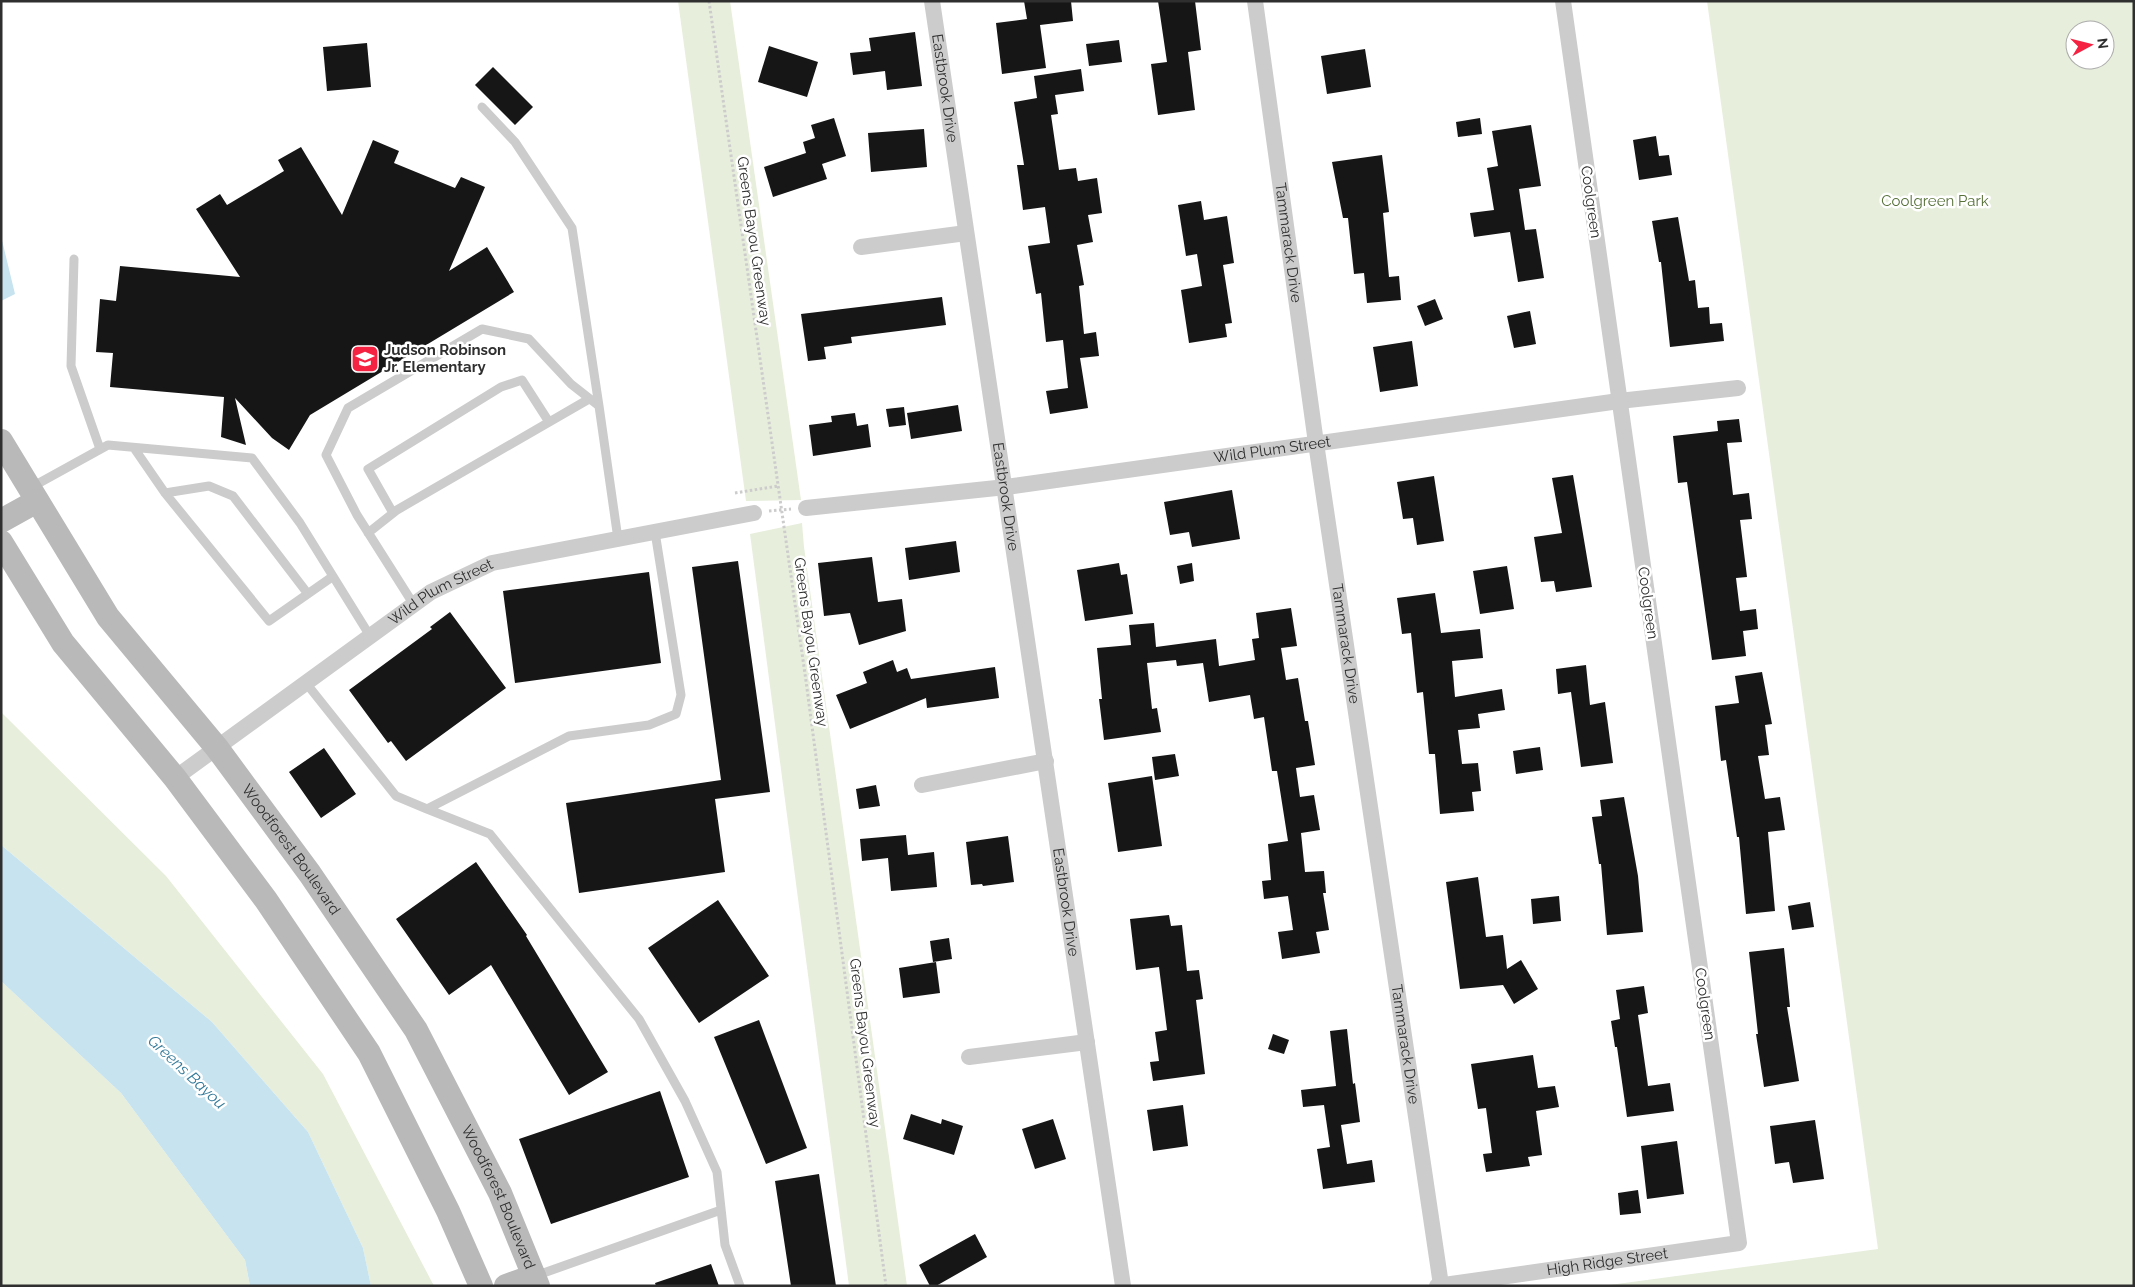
<svg xmlns="http://www.w3.org/2000/svg" width="2135" height="1287" viewBox="0 0 2135 1287" font-family="Raleway,sans-serif">
<style>
.green{fill:#e7eedc;fill-rule:evenodd}
.water{fill:#c6e3ef}
.building{fill:#161616}
.lines{fill:none;stroke-linecap:round;stroke-linejoin:round}
.path{stroke:#ccc;stroke-width:3;stroke-dasharray:2.5 2.5;stroke-linecap:butt}
.lane{stroke:#ccc;stroke-width:9}
.street{stroke:#ccc;stroke-width:16}
.secondary{stroke:#b9b9b9;stroke-width:24}
.labels{text-anchor:middle;dominant-baseline:central;stroke-width:5;stroke-linejoin:round;paint-order:stroke}
.street-label{font-size:15px;fill:#2f2f2f;stroke:#fff}
.park-label{font-size:15px;fill:#567038;stroke:#fff}
.poi-label{font-size:15px;font-weight:bold;fill:#2f2f2f;stroke:#fff;text-anchor:start}
.water-label{font-size:16px;font-style:italic;fill:#357a9a;stroke:#fff}
</style>
<rect width="100%" height="100%" fill="#fff"/>
<!-- green -->
<path class="green" d="M678,1H730L801,500L746,501Z
M1707,1H2134V1286H1602L1878,1249ZM2075,30H2105V60H2075Z
M802,523L804,547L907,1286H849L750,534Z
M1,712L166,876L323,1074L434,1286H371L363,1248L308,1132L212,1022L1,845Z
M1,981L121,1093L245,1260L250,1286H1Z"/>
<!-- water -->
<path class="water" d="M1,236L15,294L1,301Z
M1,845L212,1022L308,1132L363,1248L371,1286H250L245,1260L121,1093L1,981Z"/>
<!-- building -->
<path class="building" d="M1024,1H1071L1073,21L1040,25L1046,68L1002,74L996,23L1027,19Z
M1158,1H1195L1201,50L1188,52L1195,110L1158,115L1151,64L1167,62Z
M915,32L922,86L887,90L885,71L853,75L850,53L871,51L869,38Z
M1119,40L1122,62L1089,66L1086,44Z
M367,43L371,87L327,91L323,47Z
M769,46L818,62L807,97L758,82Z
M1365,49L1371,87L1327,94L1321,56Z
M493,67L533,107L515,125L475,85Z
M1081,69L1084,91L1055,95L1058,114L1051,115L1059,170L1076,168L1078,181L1097,178L1102,213L1088,215L1093,242L1077,245L1084,285L1079,286L1084,334L1096,332L1099,356L1080,358L1088,408L1050,414L1046,391L1068,388L1063,340L1046,342L1041,293L1036,294L1028,246L1050,243L1045,207L1023,210L1017,165H1024L1014,102L1037,98L1034,76Z
M834,118L846,156L822,164L827,179L773,197L764,167L806,153L803,142L815,138L811,125Z
M1480,118L1482,134L1458,137L1456,122Z
M1531,125L1541,186L1519,189L1525,230L1536,229L1544,278L1518,282L1510,232L1474,237L1470,213L1494,210L1487,168L1498,166L1492,131Z
M924,129L927,167L871,172L868,133Z
M1656,136L1659,156L1669,155L1672,175L1639,180L1633,140Z
M373,140L399,151L394,163L455,188L461,177L485,187L449,271L487,247L514,292L310,415L289,450L272,438L235,398L246,445L221,437L224,397L110,387L113,353L96,352L100,299L116,301L120,266L240,277L196,209L220,194L227,205L284,171L278,160L301,147L342,215Z
M1382,155L1389,212L1383,213L1389,277L1399,276L1401,300L1367,303L1364,273L1354,274L1348,218H1343L1332,162Z
M1201,201L1204,220L1227,216L1234,263L1223,265L1232,323L1225,324L1227,337L1189,343L1181,290L1202,286L1197,254L1186,256L1178,205Z
M1678,217L1689,281L1695,280L1698,308L1709,307L1710,324L1722,323L1724,341L1670,347L1661,262H1659L1652,221Z
M942,297L946,325L851,337L852,343L824,347L826,359L808,361L801,314Z
M1435,299L1443,319L1425,326L1417,306Z
M1530,311L1536,344L1514,348L1507,316Z
M1412,341L1418,386L1380,392L1373,347Z
M958,405L962,431L911,439L907,413Z
M904,407L906,425L889,427L886,409Z
M855,413L857,426L868,424L871,447L813,456L809,425L832,422L831,416Z
M1739,419L1742,442L1727,443L1733,495L1749,493L1752,519L1740,520L1747,577L1736,578L1740,611L1756,609L1758,629L1743,631L1746,656L1712,660L1687,482L1678,483L1673,436L1718,431L1717,421Z
M1573,475L1592,587L1556,592L1554,581L1541,582L1534,537L1562,533L1552,478Z
M1434,476L1444,541L1417,545L1413,518L1403,519L1397,482Z
M1232,490L1240,539L1192,547L1189,532L1170,535L1164,502Z
M956,541L960,572L909,580L905,548Z
M872,557L878,602L902,599L906,631L859,645L850,613L824,616L818,563Z
M738,561L770,792L715,799L725,872L579,893L566,803L721,780L692,567Z
M1119,563L1121,575L1127,574L1133,614L1085,621L1077,570Z
M1192,563L1194,581L1180,584L1177,566Z
M1507,566L1514,609L1480,614L1473,571Z
M649,572L661,663L515,683L503,591Z
M1435,593L1441,633L1480,629L1483,658L1452,661L1455,697L1502,689L1505,710L1478,714L1480,728L1458,730L1462,764L1478,763L1481,791L1472,792L1474,811L1440,814L1435,754H1429L1423,692L1417,693L1411,633L1402,634L1397,598Z
M1291,608L1297,646L1281,648L1286,680L1298,678L1305,721H1308L1315,765L1296,768L1300,797L1314,795L1320,830L1301,833L1305,872L1324,871L1326,893H1323L1329,930L1316,932L1320,953L1282,959L1278,932L1293,930L1288,896L1264,899L1262,881L1271,880L1268,844L1288,841L1277,771H1272L1264,717L1254,719L1250,695L1209,702L1203,663L1177,666L1176,660L1147,663L1152,709L1157,708L1161,732L1104,740L1099,699H1102L1097,648L1131,645L1129,625L1154,623L1156,647L1216,639L1219,666L1255,660L1252,639L1259,638L1256,613Z
M450,612L506,688L406,761L391,741L388,743L349,690L432,629L430,627Z
M893,660L897,672L907,668L911,679L995,667L999,698L927,708L926,698L850,729L836,695L867,683L863,672Z
M1586,665L1590,705L1605,702L1613,763L1581,767L1571,692L1558,694L1556,669Z
M1762,672L1772,724L1765,725L1769,755L1758,756L1765,799L1780,797L1785,830L1768,832L1775,911L1746,914L1739,837H1737L1726,760L1721,761L1715,706L1739,703L1735,676Z
M1540,747L1543,770L1516,774L1513,751Z
M324,748L356,794L321,818L289,772Z
M1175,754L1179,776L1155,780L1152,757Z
M1152,776L1162,846L1118,852L1108,783Z
M876,785L880,806L859,809L856,789Z
M1624,797L1638,876L1643,932L1607,935L1601,864H1599L1592,817L1602,816L1600,800Z
M906,835L908,855L934,852L937,887L891,891L888,858L862,861L860,839Z
M1008,836L1014,882L983,886L982,884L971,885L966,842Z
M476,862L527,935L526,936L608,1072L569,1095L491,965L449,995L396,919Z
M1478,877L1486,937L1503,935L1507,969L1521,960L1538,989L1514,1004L1503,985L1460,989L1446,882Z
M1559,896L1561,921L1533,924L1531,899Z
M718,900L769,976L699,1023L648,948Z
M1810,902L1814,927L1792,930L1788,906Z
M1169,915L1171,926L1182,925L1187,971L1199,970L1203,999L1196,1000L1205,1074L1153,1081L1150,1062L1159,1061L1155,1032L1167,1030L1159,967L1136,970L1130,919Z
M949,938L952,959L933,962L930,941Z
M1784,948L1790,1007H1787L1799,1081L1764,1087L1756,1034H1758L1749,952Z
M936,962L940,993L903,998L899,968Z
M1644,986L1648,1013L1638,1015L1648,1086L1670,1083L1674,1111L1627,1117L1617,1047H1615L1611,1021L1620,1019L1616,990Z
M759,1020L807,1148L766,1164L714,1037Z
M1347,1029L1353,1084L1355,1083L1360,1122L1341,1125L1347,1164L1372,1160L1375,1182L1323,1189L1317,1149L1330,1147L1324,1105L1303,1107L1301,1090L1336,1086L1330,1031Z
M1273,1034L1289,1040L1284,1054L1268,1049Z
M1533,1055L1538,1088L1555,1086L1559,1107L1536,1111L1542,1155L1528,1157L1530,1166L1486,1172L1483,1154L1492,1153L1486,1108L1478,1109L1471,1064Z
M660,1091L689,1177L551,1224L519,1139Z
M1183,1105L1188,1146L1153,1151L1147,1110Z
M911,1114L941,1124L942,1119L963,1126L954,1155L903,1139Z
M1053,1119L1066,1159L1035,1169L1022,1129Z
M1815,1120L1824,1179L1793,1183L1789,1162L1775,1164L1770,1126Z
M1677,1141L1684,1194L1647,1199L1641,1146Z
M819,1174L836,1286H791L775,1181Z
M1638,1190L1641,1213L1620,1215L1618,1193Z
M975,1234L987,1257L936,1286H930L919,1265Z
M711,1264L719,1286H656L655,1283Z"/>
<g class="lines">
<!-- path -->
<path class="path" d="M709,1L806,681L886,1286
M735,493L778,486
M769,511L791,509"/>
<!-- lane -->
<path class="lane" d="M482,107L515,142L572,228L599,406
M74,259L71,366L100,449
M134,448L165,493L269,621L332,577
M30,488L108,445L252,458L300,523L370,636
M165,493L209,486L233,496L308,594
M393,513L368,469L501,387L522,380L549,422
M655,532L681,695L676,714L649,725L569,736L427,809L490,834L639,1019L685,1101L717,1172L725,1245L740,1286
M368,533L397,510L589,399
M414,605L357,515L326,455L348,408L482,329L529,339L571,384L599,406L618,539
M306,683L396,796L427,809
M535,1276L721,1210"/>
<!-- street -->
<g class="street">
<path id="s1" d="M932,1L1123,1286"/>
<path id="s2" d="M1255,1L1316,443L1441,1285"/>
<path d="M861,247L966,233"/>
<path id="s3" d="M806,508L1006,487L1619,401L1738,388"/>
<path id="s4" d="M175,778L431,592L492,563L754,513"/>
<path d="M922,785L1046,761"/>
<path d="M969,1057L1087,1042"/>
<path id="s5" d="M1437,1286L1739,1243L1563,1"/>
</g>
<!-- secondary -->
<g class="secondary">
<path id="s6" d="M1,441L108,617L217,748L310,874L416,1030L500,1193L538,1286"/>
<path d="M1,521L37,501"/>
<path d="M1,542L63,643L175,778L266,900L369,1053L448,1211L481,1286"/>
<path d="M506,1286L534,1276"/>
</g>
</g>
<!-- icons -->
<defs>
<symbol id="school-square" viewBox="-11 -11 22 22"><rect x="-9" y="-9" width="18" height="18" rx="4" fill="#f62242" stroke="#fff"/><path d="M0-5L7-2L0 1L-7-2ZM-4 1L0 2.5L4 1V4Q0 6-4 4Z" fill="#fff"/></symbol>
</defs>
<g fill-rule="evenodd">
<use href="#school-square" x="349" y="343" width="32" height="32"/>
</g>
<g class="labels">
<!-- street labels -->
<g class="street-label">
<text stroke="none"><textPath href="#s1" startOffset="88">Eastbrook Drive</textPath></text>
<text transform="translate(1591 202) rotate(82)">Coolgreen</text>
<text transform="translate(754 241) rotate(82)">Greens Bayou Greenway</text>
<text stroke="none"><textPath href="#s2" startOffset="244">Tammarack Drive</textPath></text>
<text stroke="none"><textPath href="#s3" startOffset="470">Wild Plum Street</textPath></text>
<text stroke="none"><textPath href="#s1" startOffset="501">Eastbrook Drive</textPath></text>
<text stroke="none"><textPath href="#s4" startOffset="325">Wild Plum Street</textPath></text>
<text transform="translate(1648 603) rotate(82)">Coolgreen</text>
<text transform="translate(811 642) rotate(82)">Greens Bayou Greenway</text>
<text stroke="none"><textPath href="#s2" startOffset="649">Tammarack Drive</textPath></text>
<text stroke="none"><textPath href="#s6" startOffset="502">Woodforest Boulevard</textPath></text>
<text stroke="none"><textPath href="#s1" startOffset="911">Eastbrook Drive</textPath></text>
<text transform="translate(1705 1004) rotate(82)">Coolgreen</text>
<text transform="translate(865 1043) rotate(83)">Greens Bayou Greenway</text>
<text stroke="none"><textPath href="#s2" startOffset="1054">Tammarack Drive</textPath></text>
<text stroke="none"><textPath href="#s6" startOffset="908">Woodforest Boulevard</textPath></text>
<text stroke="none"><textPath href="#s5" startOffset="172">High Ridge Street</textPath></text>
</g>
<!-- park labels -->
<g class="park-label">
<text x="1935" y="201">Coolgreen Park</text>
</g>
<!-- poi labels -->
<g class="poi-label">
<text x="384" y="350">Judson Robinson<tspan x="384" dy="17">Jr. Elementary</tspan></text>
</g>
<!-- water labels -->
<g class="water-label">
<text transform="translate(187 1072) rotate(43)">Greens Bayou</text>
</g>
</g>
<!-- border -->
<rect width="2135" height="1287" fill="none" stroke="#2f2f2f" stroke-width="5"/>
<!-- north arrow -->
<g transform="translate(2090 45) rotate(83)"><circle r="24" fill="#ffffff" stroke="#acacac"/>
<path d="M0-4L9 19L0 12L-9 19Z" fill="#f62242"/>
<text y="-8" font-size="14" font-weight="bold" text-anchor="middle" fill="#2f2f2f">N</text>
</g>
</svg>
